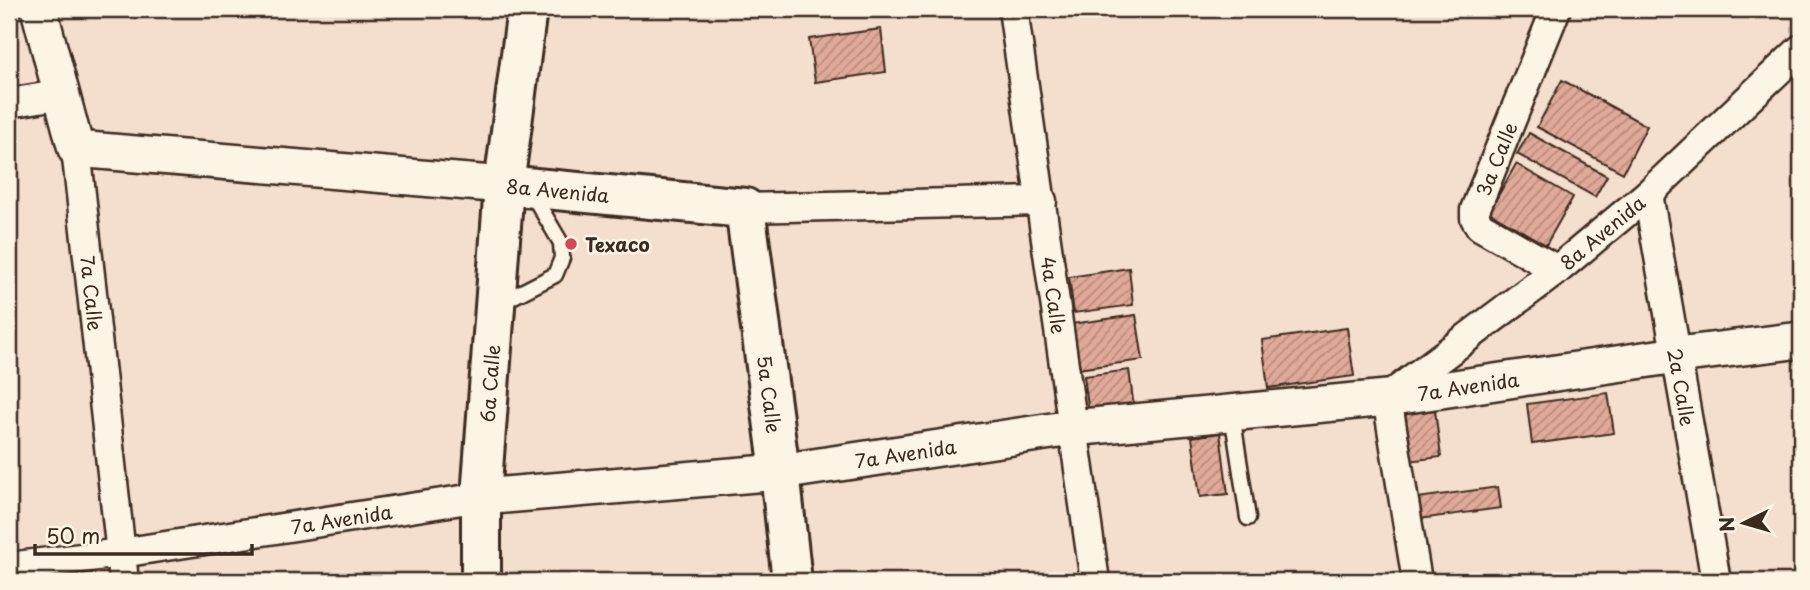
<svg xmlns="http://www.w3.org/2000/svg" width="1810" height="590" viewBox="0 0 1810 590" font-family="'Playpen Sans',sans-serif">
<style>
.building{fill:url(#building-hatch);stroke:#3b2a1e;stroke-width:2}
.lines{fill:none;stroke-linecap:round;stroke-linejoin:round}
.service-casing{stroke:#3b2a1e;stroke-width:19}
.minor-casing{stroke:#3b2a1e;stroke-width:33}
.tertiary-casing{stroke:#3b2a1e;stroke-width:40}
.secondary-casing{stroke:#3b2a1e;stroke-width:44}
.service{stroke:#fcf5e5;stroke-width:14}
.minor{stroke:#fcf5e5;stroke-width:28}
.tertiary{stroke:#fcf5e5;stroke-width:35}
.secondary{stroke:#fcf5e5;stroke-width:38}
.poi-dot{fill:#d1495b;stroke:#fcf5e5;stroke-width:2.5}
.labels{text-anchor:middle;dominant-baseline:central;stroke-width:5;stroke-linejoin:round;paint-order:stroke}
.street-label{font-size:19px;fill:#3b2a1e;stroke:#fcf5e5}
.poi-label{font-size:19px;font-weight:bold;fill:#3b2a1e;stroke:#fcf5e5;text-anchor:start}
</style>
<defs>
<pattern id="building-hatch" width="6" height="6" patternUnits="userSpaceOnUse" patternTransform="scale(1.75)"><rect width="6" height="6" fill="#e1a999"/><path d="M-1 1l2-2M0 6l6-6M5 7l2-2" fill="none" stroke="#b88a7c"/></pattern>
</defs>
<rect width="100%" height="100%" fill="#f4dece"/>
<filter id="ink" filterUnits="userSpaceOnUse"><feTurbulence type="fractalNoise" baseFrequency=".0143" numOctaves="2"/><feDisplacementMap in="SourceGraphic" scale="14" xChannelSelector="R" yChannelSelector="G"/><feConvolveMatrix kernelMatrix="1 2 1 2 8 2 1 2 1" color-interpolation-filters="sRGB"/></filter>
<g filter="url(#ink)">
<!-- building -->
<path class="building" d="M881,29L886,72L815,82L809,39Z
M1562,80L1647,126L1623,173L1537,127Z
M1529,133L1607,176L1595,197L1517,154Z
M1516,164L1573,197L1546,245L1489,212Z
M1129,268L1133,305L1074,313L1069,277Z
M1136,315L1143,360L1077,369L1071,324Z
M1347,328L1354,376L1268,388L1262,340Z
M1129,370L1134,408L1089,414L1084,376Z
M1608,393L1614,433L1532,444L1527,404Z
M1435,410L1441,457L1409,461L1403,414Z
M1220,433L1228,494L1200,497L1192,437Z
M1498,487L1501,508L1420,519L1417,498Z"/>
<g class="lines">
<defs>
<path id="service" d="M500,303L555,275L562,258L561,243L531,192
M1232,414L1248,518"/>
<g id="minor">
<path id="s1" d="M1013,9L1095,581"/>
<path d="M1556,9L1475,210V218L1480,226L1557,270"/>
<path d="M9,103L63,94"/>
<path id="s2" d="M76,149L124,581"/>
<path id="s3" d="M1648,194L1716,581"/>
<path d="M745,208L1042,201"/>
<path id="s4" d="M9,567L121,553L481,497"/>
<path id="s5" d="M1417,581L1387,398L1557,270L1648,194L1801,49"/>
</g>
<g id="tertiary">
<path d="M39,9L76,149L504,185"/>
<path id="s6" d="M481,497L780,472L1072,428L1387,398L1677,355L1801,340"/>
</g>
<g id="secondary">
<path id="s7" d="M504,185L745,208L780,472L792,581"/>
<path id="s8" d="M481,581V497L504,185L527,9"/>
</g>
</defs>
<!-- service casing -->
<use href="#service" class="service-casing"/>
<!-- minor casing -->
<use href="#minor" class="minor-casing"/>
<!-- tertiary casing -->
<use href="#tertiary" class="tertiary-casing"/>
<!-- secondary casing -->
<use href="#secondary" class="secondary-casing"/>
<!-- service -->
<use href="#service" class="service"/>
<!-- minor -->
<use href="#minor" class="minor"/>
<!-- tertiary -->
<use href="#tertiary" class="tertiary"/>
<!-- secondary -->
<use href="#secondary" class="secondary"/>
</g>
</g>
<!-- markers -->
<circle class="poi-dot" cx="571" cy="244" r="7"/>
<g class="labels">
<!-- street labels -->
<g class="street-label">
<text transform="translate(1496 159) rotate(-68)">3a Calle</text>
<text stroke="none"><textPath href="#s7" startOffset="54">8a Avenida</textPath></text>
<text stroke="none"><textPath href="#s5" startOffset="457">8a Avenida</textPath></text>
<text stroke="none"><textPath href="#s2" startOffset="145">7a Calle</textPath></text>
<text stroke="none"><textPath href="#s1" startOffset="289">4a Calle</textPath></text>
<text stroke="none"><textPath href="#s8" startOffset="198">6a Calle</textPath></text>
<text stroke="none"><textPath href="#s6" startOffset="994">7a Avenida</textPath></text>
<text stroke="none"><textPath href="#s3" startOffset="196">2a Calle</textPath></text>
<text stroke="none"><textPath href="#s7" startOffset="430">5a Calle</textPath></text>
<text stroke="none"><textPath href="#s6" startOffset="427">7a Avenida</textPath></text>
<text stroke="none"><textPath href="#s4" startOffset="336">7a Avenida</textPath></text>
</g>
<!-- poi labels -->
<g class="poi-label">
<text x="585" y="244">Texaco</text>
</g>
</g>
<!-- margin -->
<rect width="1810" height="590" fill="none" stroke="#fcf5e5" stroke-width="35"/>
<rect x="18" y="18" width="1775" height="555" fill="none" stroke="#3b2a1e" stroke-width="2.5" filter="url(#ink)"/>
<!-- north arrow -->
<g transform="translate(1744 523) rotate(265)" stroke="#fcf5e5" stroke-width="5" paint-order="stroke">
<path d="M0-5L12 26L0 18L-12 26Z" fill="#3b2a1e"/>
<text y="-10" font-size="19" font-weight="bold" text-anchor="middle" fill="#3b2a1e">N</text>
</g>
<!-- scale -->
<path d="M35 544v10h217v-10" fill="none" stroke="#3b2a1e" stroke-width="3.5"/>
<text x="46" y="544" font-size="21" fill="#3b2a1e" stroke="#fcf5e5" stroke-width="5" paint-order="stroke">50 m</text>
</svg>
